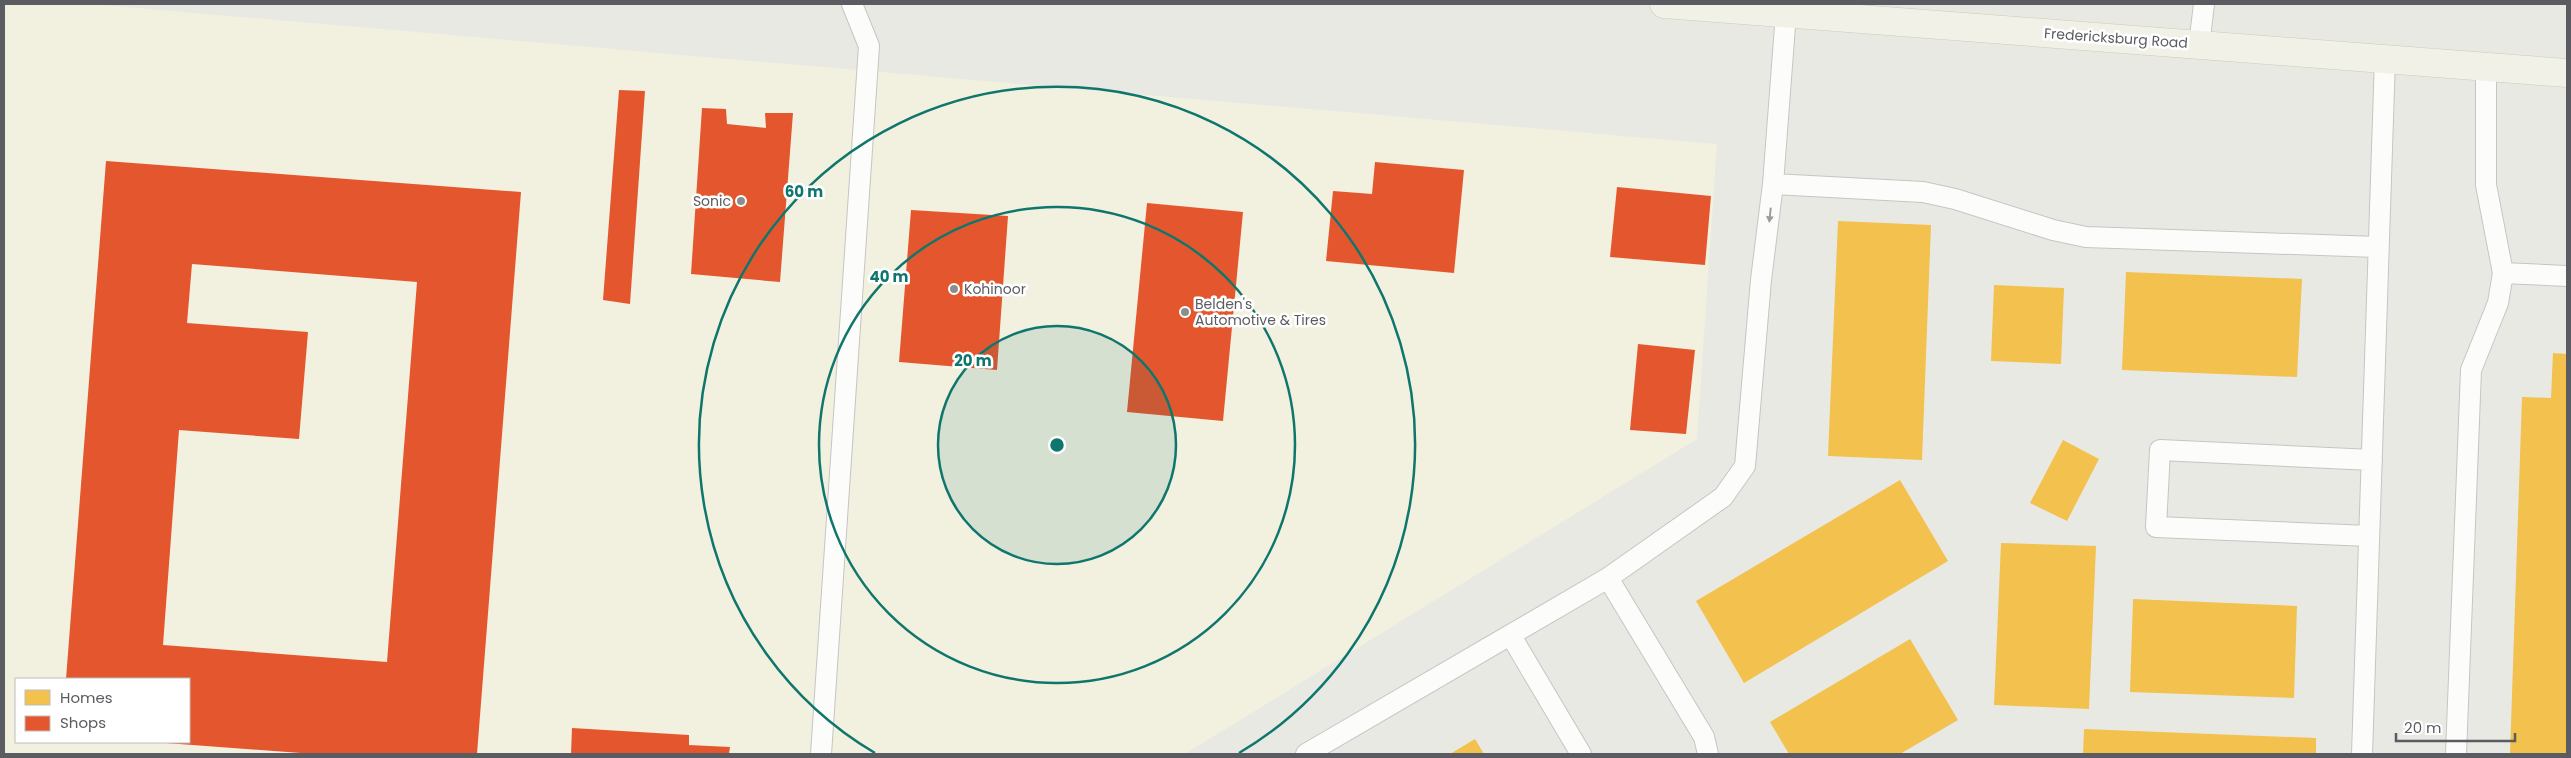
<svg xmlns="http://www.w3.org/2000/svg" width="2571" height="758" viewBox="0 0 2571 758" font-family="Poppins,sans-serif">
<style>
.commercial{fill:#f2f0de;fill-rule:evenodd}
.homes{fill:#f2c14e}
.shops{fill:#e4572e;fill-rule:evenodd}
.lines{fill:none;stroke-linecap:round;stroke-linejoin:round}
.service-casing{stroke:#c5c5c5;stroke-width:22}
.primary-casing{stroke:#cecbb5;stroke-width:29}
.service{stroke:#fcfcfb;stroke-width:20}
.primary{stroke:#f1f1e7;stroke-width:28}
.oneway{fill:#9b9c9f}
.ring{fill:none;stroke:#0f766e;stroke-width:2.5}
.poi-dot{fill:#8c8d8f;stroke:#fff;stroke-width:2}
.labels{text-anchor:middle;dominant-baseline:central;stroke-width:5;stroke-linejoin:round;paint-order:stroke}
.street-label{font-size:14px;fill:#5a5c61;stroke:#fff}
.poi-label{font-size:14px;fill:#5a5c61;stroke:#fff;text-anchor:start}
.centre{fill:#0f766e;stroke:#fff;stroke-width:2.5}
.ring-label{font-size:15px;text-anchor:middle;font-weight:bold;fill:#0f766e;stroke:#fff;stroke-width:5;stroke-linejoin:round;paint-order:stroke}
</style>
<rect width="100%" height="100%" fill="#e9e9e4"/>
<!-- commercial -->
<path class="commercial" d="M4,4H91L1717,144L1697,439L1185,754H4ZM16,679H189V742H16Z"/>
<!-- homes -->
<path class="homes" d="M1838,221L1931,225L1922,460L1828,456Z
M2126,272L2302,279L2297,377L2122,370Z
M1994,285L2064,288L2061,364L1991,361Z
M2553,353L2567,354V754H2510L2522,397L2551,398Z
M2063,440L2099,459L2067,521L2030,503Z
M1900,480L1948,561L1744,683L1696,601Z
M2001,543L2096,546L2089,709L1994,705Z
M2133,599L2297,606L2294,698L2130,692Z
M1910,639L1958,720L1900,754H1789L1770,722Z
M2084,729L2316,738V754H2083Z
M1475,739L1484,754H1450Z"/>
<!-- shops -->
<path class="shops" d="M619,90L645,91L630,304L603,300Z
M702,108L726,109L727,124L766,128L765,113H793L780,282L691,274Z
M106,161L521,192L477,754H314L166,743L189,742V679H66ZM192,264L417,282L387,662L163,645L179,430L299,439L308,332L187,323Z
M1375,162L1464,170L1454,273L1326,261L1333,191L1372,194Z
M1617,187L1711,196L1705,265L1610,257Z
M1147,203L1243,212L1223,421L1127,412Z
M911,210L1008,216L997,370L899,362Z
M1638,344L1695,350L1686,434L1630,430Z
M572,728L689,735V745L730,747L729,754H571Z"/>
<g class="lines">
<defs>
<path id="service" d="M2199,45L2204,4
M1773,184L1923,192L1955,199L2053,230L2086,237L2378,247
M2503,273L2567,276
M2369,536L2156,527L2160,450L2372,460
M1608,578L1704,737L1708,754
M1511,636L1581,754
M821,754L869,46L852,4
M1306,754L1608,578L1723,497L1745,466L1761,280L1773,184L1786,13
M2362,754L2385,58
M2456,754L2471,370L2498,303L2503,273L2486,185V66"/>
<path id="primary" d="M1664,4L2567,73"/>
</defs>
<!-- service casing -->
<use href="#service" class="service-casing"/>
<!-- primary casing -->
<use href="#primary" class="primary-casing"/>
<!-- service -->
<use href="#service" class="service"/>
<!-- primary -->
<use href="#primary" class="primary"/>
</g>
<!-- one-way arrows -->
<defs><path id="oneway-solid" d="M-6-.8H1V-3.2L6.5 0L1 3.2V.8H-6Z" transform="scale(1.25)"/></defs>
<use class="oneway" href="#oneway-solid" transform="translate(1770 215) rotate(96)"/>
<!-- distance rings -->
<circle cx="1057" cy="445" r="119" fill="#0f766e" fill-opacity=".12"/>
<g class="ring">
<circle cx="1057" cy="445" r="119"/>
<circle cx="1057" cy="445" r="238"/>
<path d="M875 753A358 358 0 1 1 1239 753"/>
</g>
<!-- markers -->
<g class="poi-dot">
<circle cx="741" cy="201" r="5"/>
<circle cx="954" cy="289" r="5"/>
<circle cx="1185" cy="312" r="5"/>
</g>
<g class="labels">
<!-- street labels -->
<g class="street-label">
<text transform="translate(2116 38) rotate(4)">Fredericksburg Road</text>
</g>
<!-- poi labels -->
<g class="poi-label">
<text x="731" y="201" text-anchor="end">Sonic</text>
<text x="964" y="289">Kohinoor</text>
<text x="1195" y="304">Belden's<tspan x="1195" dy="16">Automotive &amp; Tires</tspan></text>
</g>
</g>
<circle cx="1057" cy="445" r="8" class="centre"/>
<g class="ring-label">
<text x="804" y="197">60 m</text>
<text x="889" y="282">40 m</text>
<text x="973" y="366">20 m</text>
</g>
<!-- border -->
<rect width="2571" height="758" fill="none" stroke="#5a5c61" stroke-width="10"/>
<!-- legend -->
<rect x="15" y="678" width="175" height="65" fill="#ffffff" stroke="#bdbec0"/>
<rect x="25" y="690" width="25" height="15" fill="#f2c14e" stroke="#bdbec0"/>
<text x="60" y="703" font-size="15" fill="#5a5c61">Homes</text>
<rect x="25" y="716" width="25" height="15" fill="#e4572e" stroke="#bdbec0"/>
<text x="60" y="728" font-size="15" fill="#5a5c61">Shops</text>
<!-- scale -->
<path d="M2396 733v8h119v-8" fill="none" stroke="#5a5c61" stroke-width="2.5"/>
<text x="2404" y="733" font-size="15" fill="#5a5c61" stroke="#ffffff" stroke-width="4" paint-order="stroke">20 m</text>
</svg>
